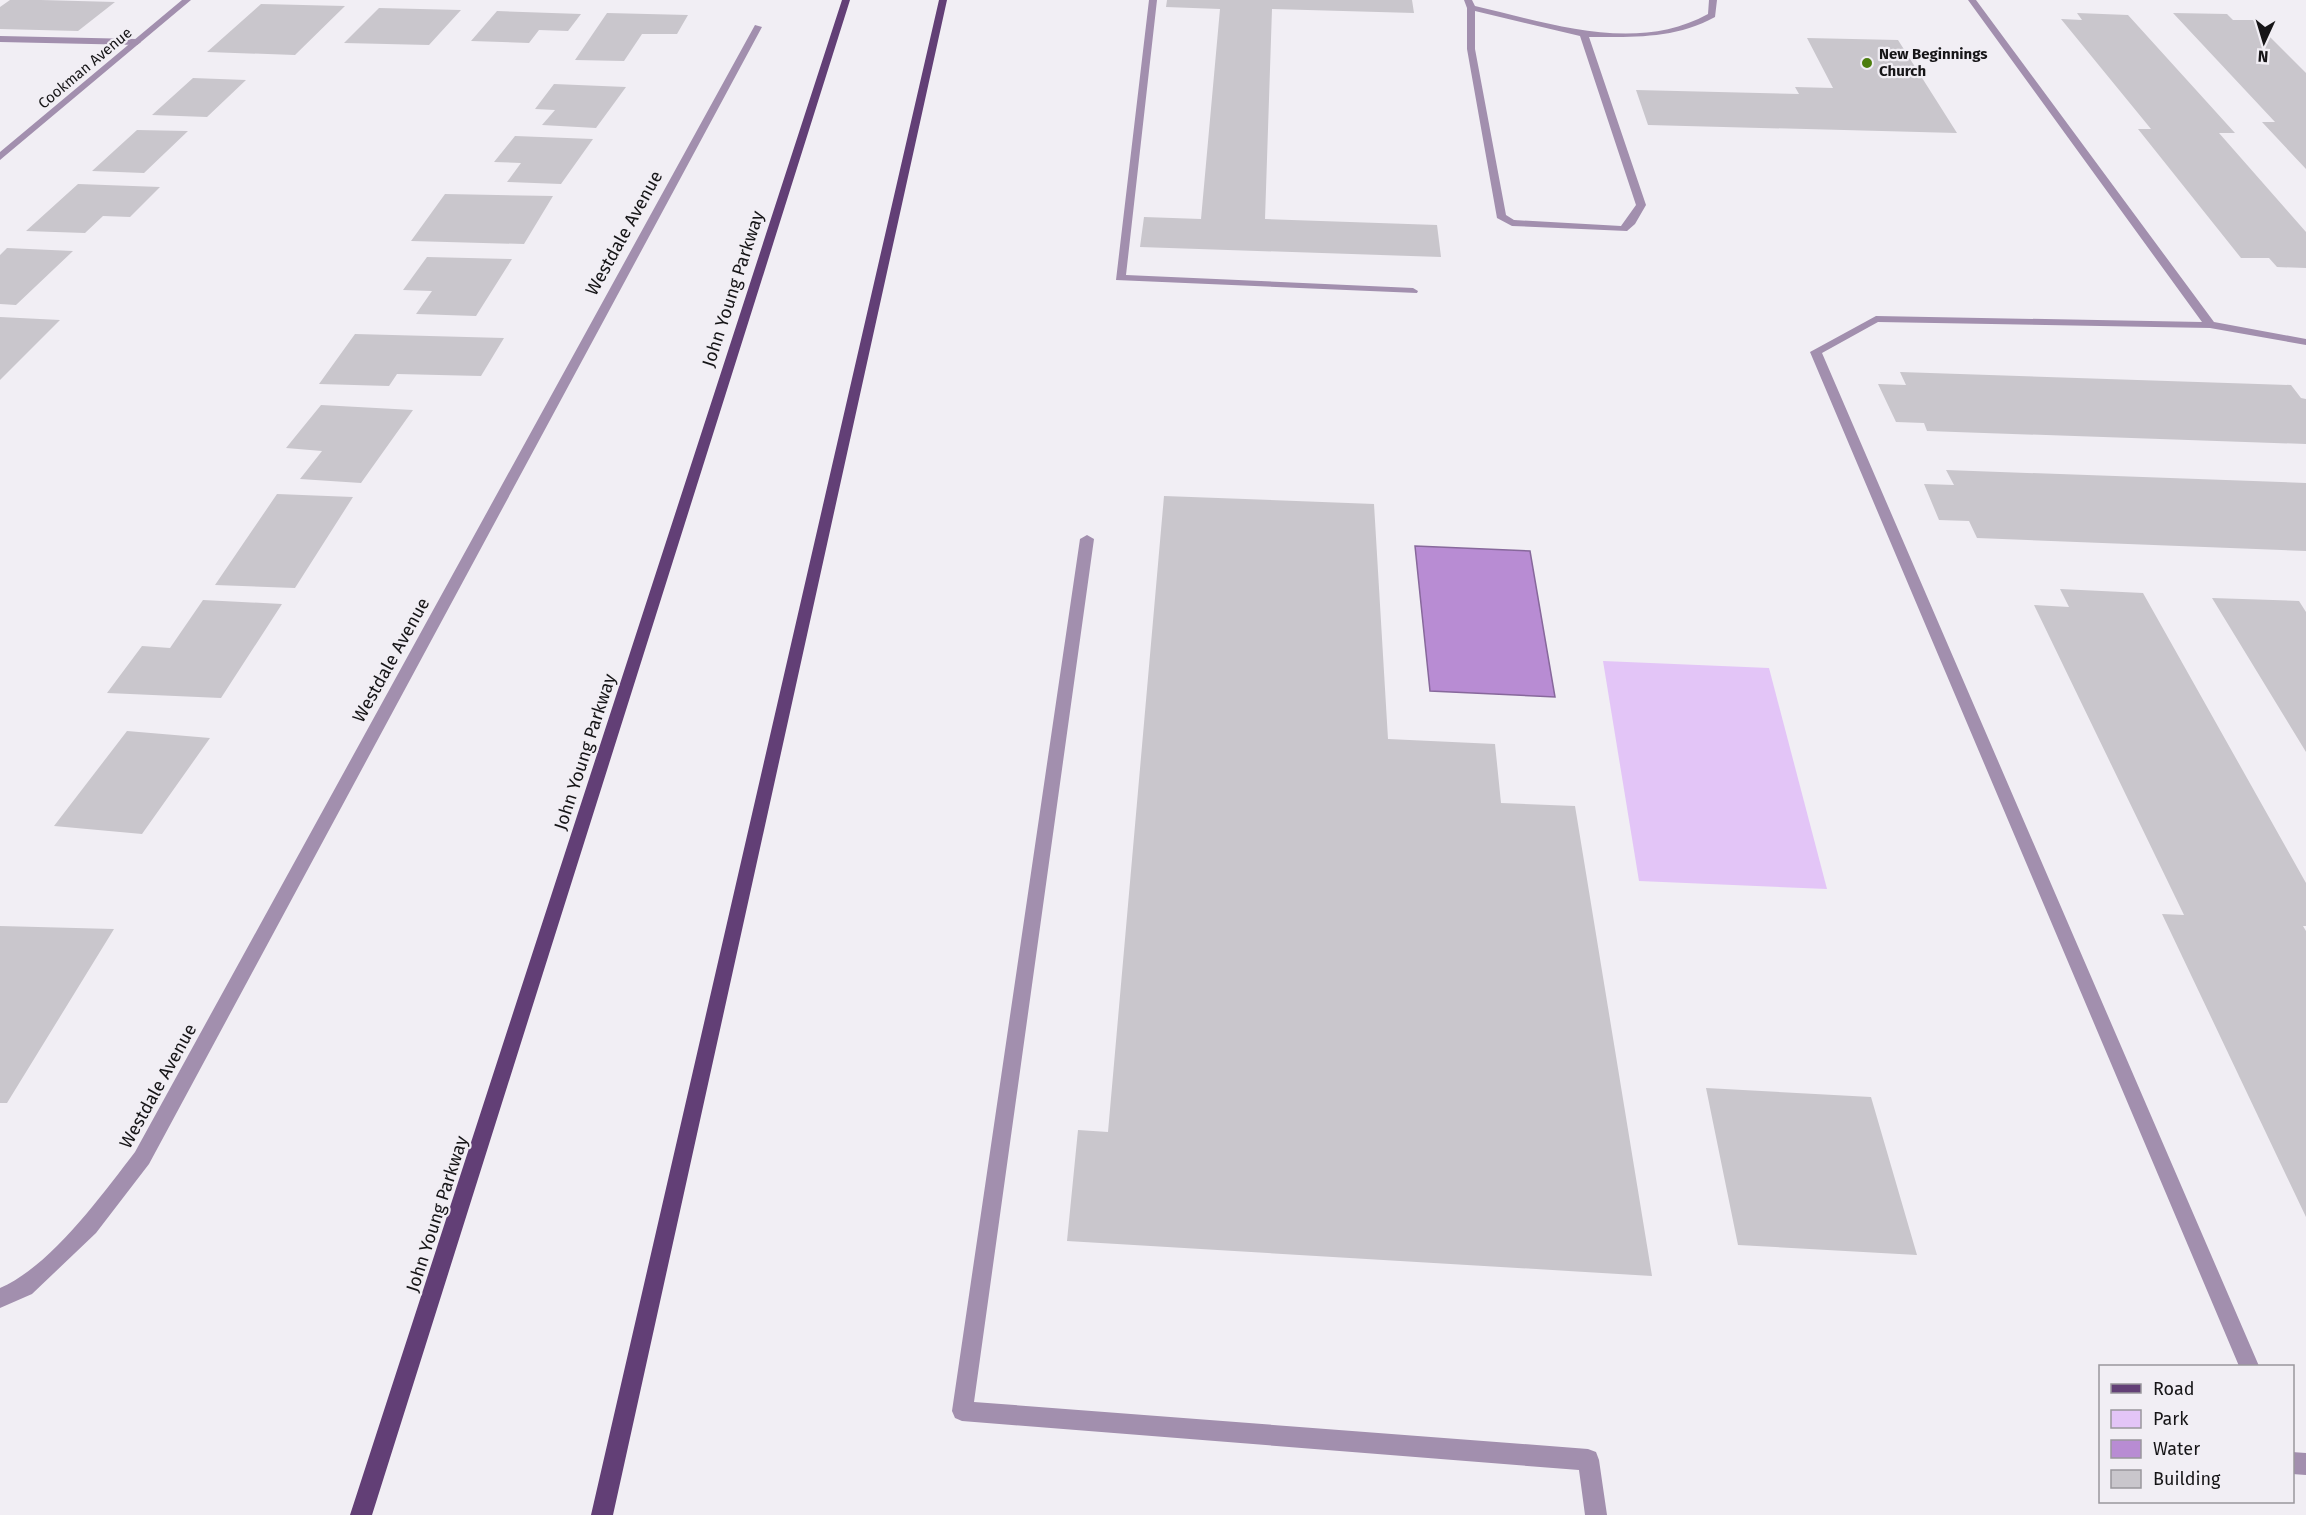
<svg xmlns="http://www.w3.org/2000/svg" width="2306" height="1515" viewBox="0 0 2306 1515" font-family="'Fira Sans',sans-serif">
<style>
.green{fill:#e3c5f7}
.water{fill:#b88cd3;stroke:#87689b;stroke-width:1.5}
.building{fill:#c9c6cc}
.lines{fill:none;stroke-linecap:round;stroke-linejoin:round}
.lane{fill:#a28fae;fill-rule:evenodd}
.street{fill:#a28fae;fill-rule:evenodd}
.primary{fill:#623f76;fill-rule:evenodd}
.poi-dot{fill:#4d7e0e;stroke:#f1eef4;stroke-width:2}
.labels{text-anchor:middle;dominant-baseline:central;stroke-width:4.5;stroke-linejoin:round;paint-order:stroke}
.far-poi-label{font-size:15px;font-weight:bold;fill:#161517;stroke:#f1eef4;text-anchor:start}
.far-street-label{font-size:15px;fill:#161517;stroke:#f1eef4}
.street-label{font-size:18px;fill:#161517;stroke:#f1eef4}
</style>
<rect width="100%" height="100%" fill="#f1eef4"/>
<!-- green -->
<path class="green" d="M1603,661L1769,668L1827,889L1639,881Z"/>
<!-- water -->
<path class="water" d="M1415,546L1530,551L1555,697L1430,691Z"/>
<!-- building -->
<path class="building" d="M10,0H41L115,2L78,31L0,29V7Z
M1167,0H1412L1414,13L1272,9L1265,219L1437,225L1441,257L1140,247L1144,217L1201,219L1220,9L1166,7Z
M261,4L345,6L295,55L207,52Z
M379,8L461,10L429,45L344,43Z
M497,11L581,14L568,31L539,30L529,43L471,41Z
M607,13L688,15L677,34H642L624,61L575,60Z
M2077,13L2128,15L2235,133H2219L2306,232V268L2277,267L2269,258H2241L2138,129H2151L2061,19L2082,20Z
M2173,13L2227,14L2233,20H2253L2306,73V169L2262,122H2275Z
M1807,38L1898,40L1957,133L1648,125L1636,90L1799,94L1795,87L1833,88Z
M193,78L246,80L207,117L152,115Z
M554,84L626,87L596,128L542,125L555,110L535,109Z
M137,130L188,131L144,173L92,171Z
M515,136L593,139L561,184L507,182L521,163L494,162Z
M78,184L160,187L130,217L103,216L85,233L26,231Z
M445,194L553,196L524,244L411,241Z
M7,248L73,251L16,305L0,304V255Z
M427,257L512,259L476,316L416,314L432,291L403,290Z
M0,317L60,320L0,380Z
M355,334L504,338L481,376L397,374L389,386L319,384Z
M1900,372L2291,385L2301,398L2306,399V444L1927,431L1924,423L1896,422L1878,384L1906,385Z
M321,405L413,410L361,483L300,479L322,451L286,448Z
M1946,470L2306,483V551L1977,538L1969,521L1939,520L1924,484L1954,485Z
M277,494L353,497L295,588L215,585Z
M1164,496L1374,504L1388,739L1495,744L1501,803L1575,806L1652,1276L1067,1241L1078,1130L1108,1132Z
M2060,589L2143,593L2306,883V926H2303L2306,931V1217L2162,914L2184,915L2034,605L2069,607Z
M2212,598L2299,601L2306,612V752Z
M203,600L282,604L221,698L107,693L142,646L170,648Z
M127,731L210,738L142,834L54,826Z
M0,926L114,929L7,1103H0Z
M1706,1088L1871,1097L1917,1255L1738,1245Z"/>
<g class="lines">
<!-- lane -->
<path class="lane" d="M1149,0H1157L1126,275L1413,288L1418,291L1417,293L1116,280Z
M1464,0H1472L1475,6C1548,23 1636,54 1708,14L1709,0H1717L1715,17C1675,39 1633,37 1589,37L1646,205L1635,224L1627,231L1512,226L1497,218L1467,49V8ZM1475,11L1580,36L1636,205L1621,226L1514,220L1506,215L1475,49Z
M1968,0H1976L2214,322L2306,339V345L2210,328L1878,322L1822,353L2259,1366H2239L1810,352L1876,316L2202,322Z
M0,36L137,39L141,42L137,45L0,42Z
M1087,535L1094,539L974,1402L1588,1449L1596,1452L1599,1460L1607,1515H1585L1579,1470L962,1421L955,1418L952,1411L1080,539Z
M2292,1452L2306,1453V1475L2292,1474Z"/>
<!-- street -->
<path class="street" d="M182,0H191L0,160V152Z
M755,25L762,27L149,1164L96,1233L32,1294L0,1308V1288C51,1266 101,1196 135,1152Z"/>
<!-- primary -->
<path class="primary" d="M842,0H850L372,1515H350Z
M939,0H947L613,1515H591Z"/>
</g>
<!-- markers -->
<circle class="poi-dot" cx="1867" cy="63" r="6"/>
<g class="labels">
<!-- far-poi labels -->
<g class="far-poi-label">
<text x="1879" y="54">New Beginnings<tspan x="1879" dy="17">Church</tspan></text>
</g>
<!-- far-street labels -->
<g class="far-street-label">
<text transform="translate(85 68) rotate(-40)">Cookman Avenue</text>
</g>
<!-- street labels -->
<g class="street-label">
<text transform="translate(624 233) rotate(-61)">Westdale Avenue</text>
<text transform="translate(733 289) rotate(-72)">John Young Parkway</text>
<text transform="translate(391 660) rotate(-61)">Westdale Avenue</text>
<text transform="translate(585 752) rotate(-72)">John Young Parkway</text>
<text transform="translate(158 1086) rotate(-61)">Westdale Avenue</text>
<text transform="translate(437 1214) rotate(-72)">John Young Parkway</text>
</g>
</g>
<!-- legend -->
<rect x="2099" y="1365" width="195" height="138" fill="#f1eef4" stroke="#99979c" stroke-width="1.5"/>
<rect x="2111" y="1384" width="30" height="9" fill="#623f76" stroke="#99979c" stroke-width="1.5"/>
<text x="2153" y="1395" font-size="18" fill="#161517">Road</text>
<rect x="2111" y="1410" width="30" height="18" fill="#e3c5f7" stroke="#99979c" stroke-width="1.5"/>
<text x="2153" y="1425" font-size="18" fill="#161517">Park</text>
<rect x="2111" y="1440" width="30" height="18" fill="#b88cd3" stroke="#99979c" stroke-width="1.5"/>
<text x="2153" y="1455" font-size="18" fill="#161517">Water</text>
<rect x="2111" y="1470" width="30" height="18" fill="#c9c6cc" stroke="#99979c" stroke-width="1.5"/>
<text x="2153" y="1485" font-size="18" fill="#161517">Building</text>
<!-- north arrow -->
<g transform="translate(2264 42) rotate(184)" stroke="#f1eef4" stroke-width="4.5" paint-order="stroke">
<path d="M0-4.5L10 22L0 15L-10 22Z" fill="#161517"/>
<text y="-9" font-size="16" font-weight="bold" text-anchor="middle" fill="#161517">N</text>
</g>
</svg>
